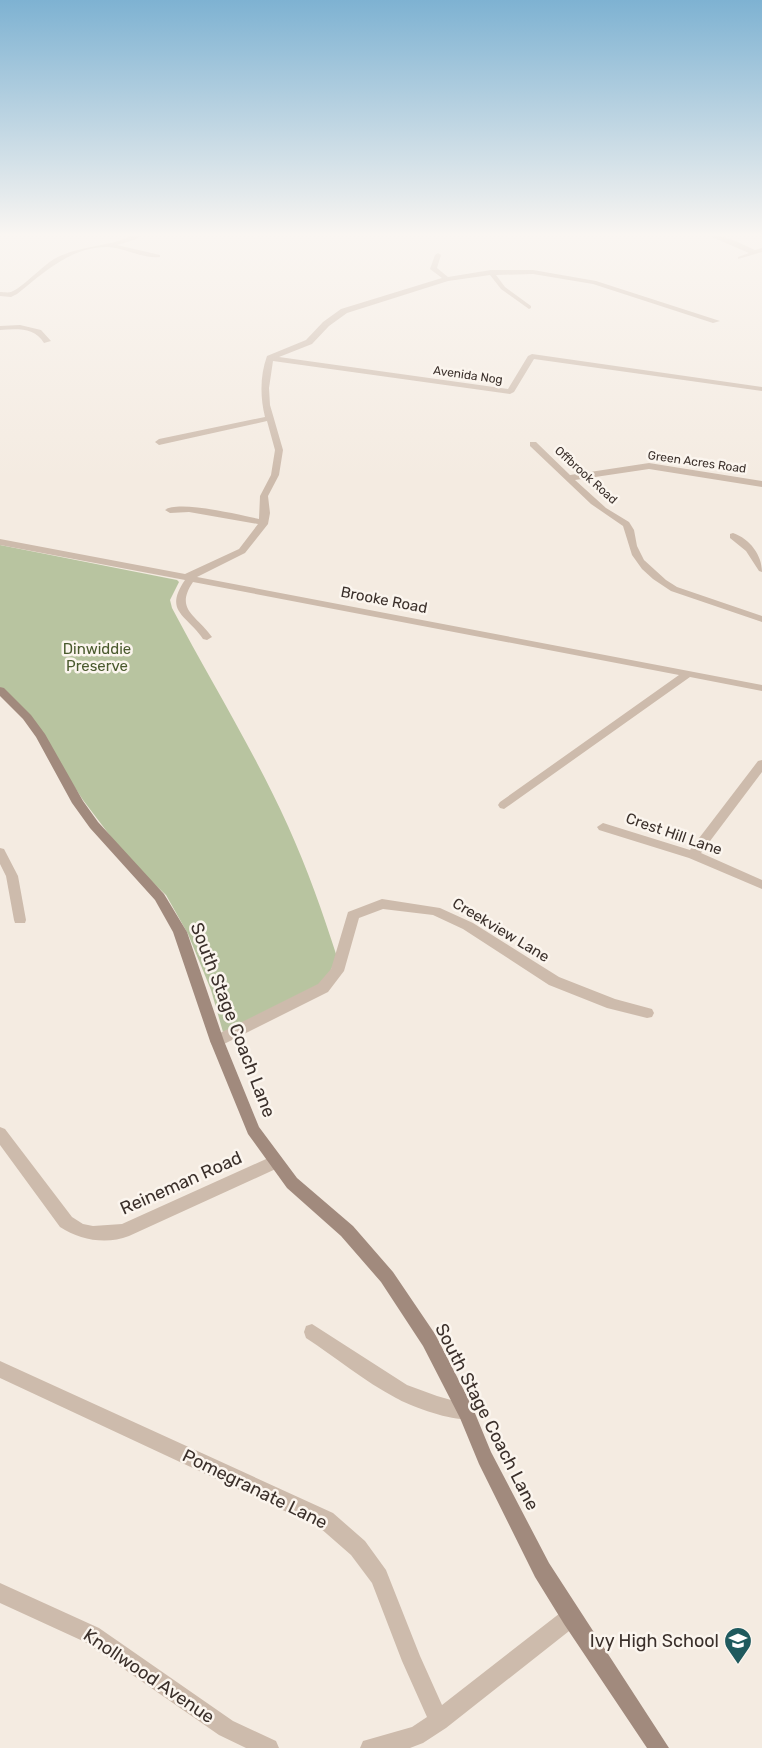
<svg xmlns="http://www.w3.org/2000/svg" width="762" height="1748" viewBox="0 0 762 1748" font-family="Rubik,sans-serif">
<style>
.green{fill:#b8c4a0}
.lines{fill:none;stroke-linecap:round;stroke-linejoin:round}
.street{fill:#cdbbac;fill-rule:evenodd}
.secondary{fill:#a18a7d;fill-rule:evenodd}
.labels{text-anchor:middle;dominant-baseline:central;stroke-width:5;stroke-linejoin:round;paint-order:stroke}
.far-street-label{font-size:12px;fill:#3b302b;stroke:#fbf5ee}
.street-label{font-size:15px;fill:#3b302b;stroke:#fbf5ee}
.park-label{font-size:15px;fill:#4a5a2e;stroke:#fbf5ee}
.near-street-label{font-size:18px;fill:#3b302b;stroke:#fbf5ee}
.near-poi-label{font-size:18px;fill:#3b302b;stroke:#fbf5ee;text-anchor:end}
</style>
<rect width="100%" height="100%" fill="#f4ebe1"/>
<!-- green -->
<path class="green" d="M0,545L177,580L179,582L170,600L172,608C210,680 254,751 288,826C307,868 323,913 337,957L326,980L310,998L223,1032L211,990L188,934L166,895L127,858L83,800L25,711L0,687Z"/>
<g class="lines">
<!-- street -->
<path class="street" d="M135,234H143L134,240L117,245L160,255V257C143,259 125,248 108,247C72,246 43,273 17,294L11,297L0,296V292C3,292 8,293 11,292C22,288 41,267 54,259C79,245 109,248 135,234Z
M705,234C723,234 739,243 755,250L762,248V252L738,259V257L749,253Z
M438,253L441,255L437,268L448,277L491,270H533L596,281L720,321L713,323L593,284L533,274L496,275L505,287L531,306V308L529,309L501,289L490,275L448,281L347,313L329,326L312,344L279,357L508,389L528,356L532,354L762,387V391L534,359L514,392L510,394L273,361L269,388L270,405L283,450L279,475L268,496L270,513L268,524L245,553L197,577L762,685V691L690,677L504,809L500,808L498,805L500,802L679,675L193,582C174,610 197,615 212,637L207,640L203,639C187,615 163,612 185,580L0,545V539L185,574L239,549L258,524L189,512L170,513L165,510C178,500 241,515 259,519L260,496L271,475L275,450L267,421L159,445L155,442L159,439L265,417C260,397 260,375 267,356L306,340L323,322L341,309L442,278L430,269L435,255Z
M20,325L41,330L51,341L44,343C34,327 17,329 0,330V326Z
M530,442H536L570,475L649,463L762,481V487L649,469L575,480L606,508L629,522L634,530L637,546L644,560L666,580L677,587L762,616V622L671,591L653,579L642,569L632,555L623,526L591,504L530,446Z
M733,533C750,539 762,555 762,572L759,571L746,551L730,538V534Z
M762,760V772L701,853L762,880V889L689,858L599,830L597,827L603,823L690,850L758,761Z
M0,848L4,849L18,876L26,920L25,923H15L14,920L6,876L0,864Z
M382,899L440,908L473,923L559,977L615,999L652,1009L654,1013L652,1017L647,1018L607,1008L549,985L463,929L433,915L383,909L359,918L344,971L328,992L222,1045L217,1047L212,1045L210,1041L212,1037L318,984L331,969L348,912Z
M0,1127L5,1129L72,1217L83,1224L93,1226L122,1224L275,1155L280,1157L283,1162L280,1167L129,1236C106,1245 80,1240 60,1227L0,1145Z
M312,1324L407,1385L437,1396L472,1406L475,1412L472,1418C458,1424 410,1406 396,1398C364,1381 335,1357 306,1338L304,1332L306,1326Z
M0,1361L333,1513L365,1541L386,1570L420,1656L442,1705L564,1610L571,1607L578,1610L581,1617L578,1624L446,1728L423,1743L410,1748H360L363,1741L412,1727L427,1717L402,1661L372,1583L351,1555L319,1527L0,1378Z
M0,1583L99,1628L233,1721L276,1741L279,1748H246L219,1735L85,1642L0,1603Z"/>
<!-- secondary -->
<path class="secondary" d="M0,687L4,688L31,715L45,734L83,801L98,822L164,894L187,932L224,1041L259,1127L297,1178L353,1226L393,1272L435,1334L472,1406L491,1452L549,1563L669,1748H647L564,1624L535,1577L479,1464L460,1418L423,1346L381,1282L341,1236L287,1188L248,1134L210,1041L173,932L155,900L90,828L72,803L36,737L23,719L0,696Z"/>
</g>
<!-- sky -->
<linearGradient id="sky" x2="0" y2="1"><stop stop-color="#7eb2d2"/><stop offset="0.49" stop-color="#faf6f2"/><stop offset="1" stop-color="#faf6f2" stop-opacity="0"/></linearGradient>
<rect width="762" height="479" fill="url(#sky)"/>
<!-- icons -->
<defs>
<symbol id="school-pin" viewBox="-11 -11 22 30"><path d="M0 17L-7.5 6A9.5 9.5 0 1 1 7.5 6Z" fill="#1f5a5e" stroke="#fbf5ee"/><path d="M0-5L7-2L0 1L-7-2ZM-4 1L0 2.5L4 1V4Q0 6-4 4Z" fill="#fff"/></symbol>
</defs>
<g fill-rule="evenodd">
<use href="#school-pin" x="722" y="1625" width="32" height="43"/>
</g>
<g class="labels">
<!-- far-street labels -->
<g class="far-street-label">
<text transform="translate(468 375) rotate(8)">Avenida Nog</text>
<text transform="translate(697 462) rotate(8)">Green Acres Road</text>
<text transform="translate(586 475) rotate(42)">Offbrook Road</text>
</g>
<!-- street labels -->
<g class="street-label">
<text transform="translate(384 600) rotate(11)">Brooke Road</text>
<text transform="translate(674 834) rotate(19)">Crest Hill Lane</text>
<text transform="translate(501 930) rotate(31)">Creekview Lane</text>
</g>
<!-- park labels -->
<g class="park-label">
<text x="97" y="649">Dinwiddie<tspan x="97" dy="17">Preserve</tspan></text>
</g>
<!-- near-street labels -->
<g class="near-street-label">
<text transform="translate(233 1020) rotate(69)">South Stage Coach Lane</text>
<text transform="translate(181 1183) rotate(-24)">Reineman Road</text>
<text transform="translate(487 1417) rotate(63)">South Stage Coach Lane</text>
<text transform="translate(255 1489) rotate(26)">Pomegranate Lane</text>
<text transform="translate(149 1676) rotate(34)">Knollwood Avenue</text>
</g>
<!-- near-poi labels -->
<g class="near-poi-label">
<text x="719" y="1641">Ivy High School</text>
</g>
</g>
</svg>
